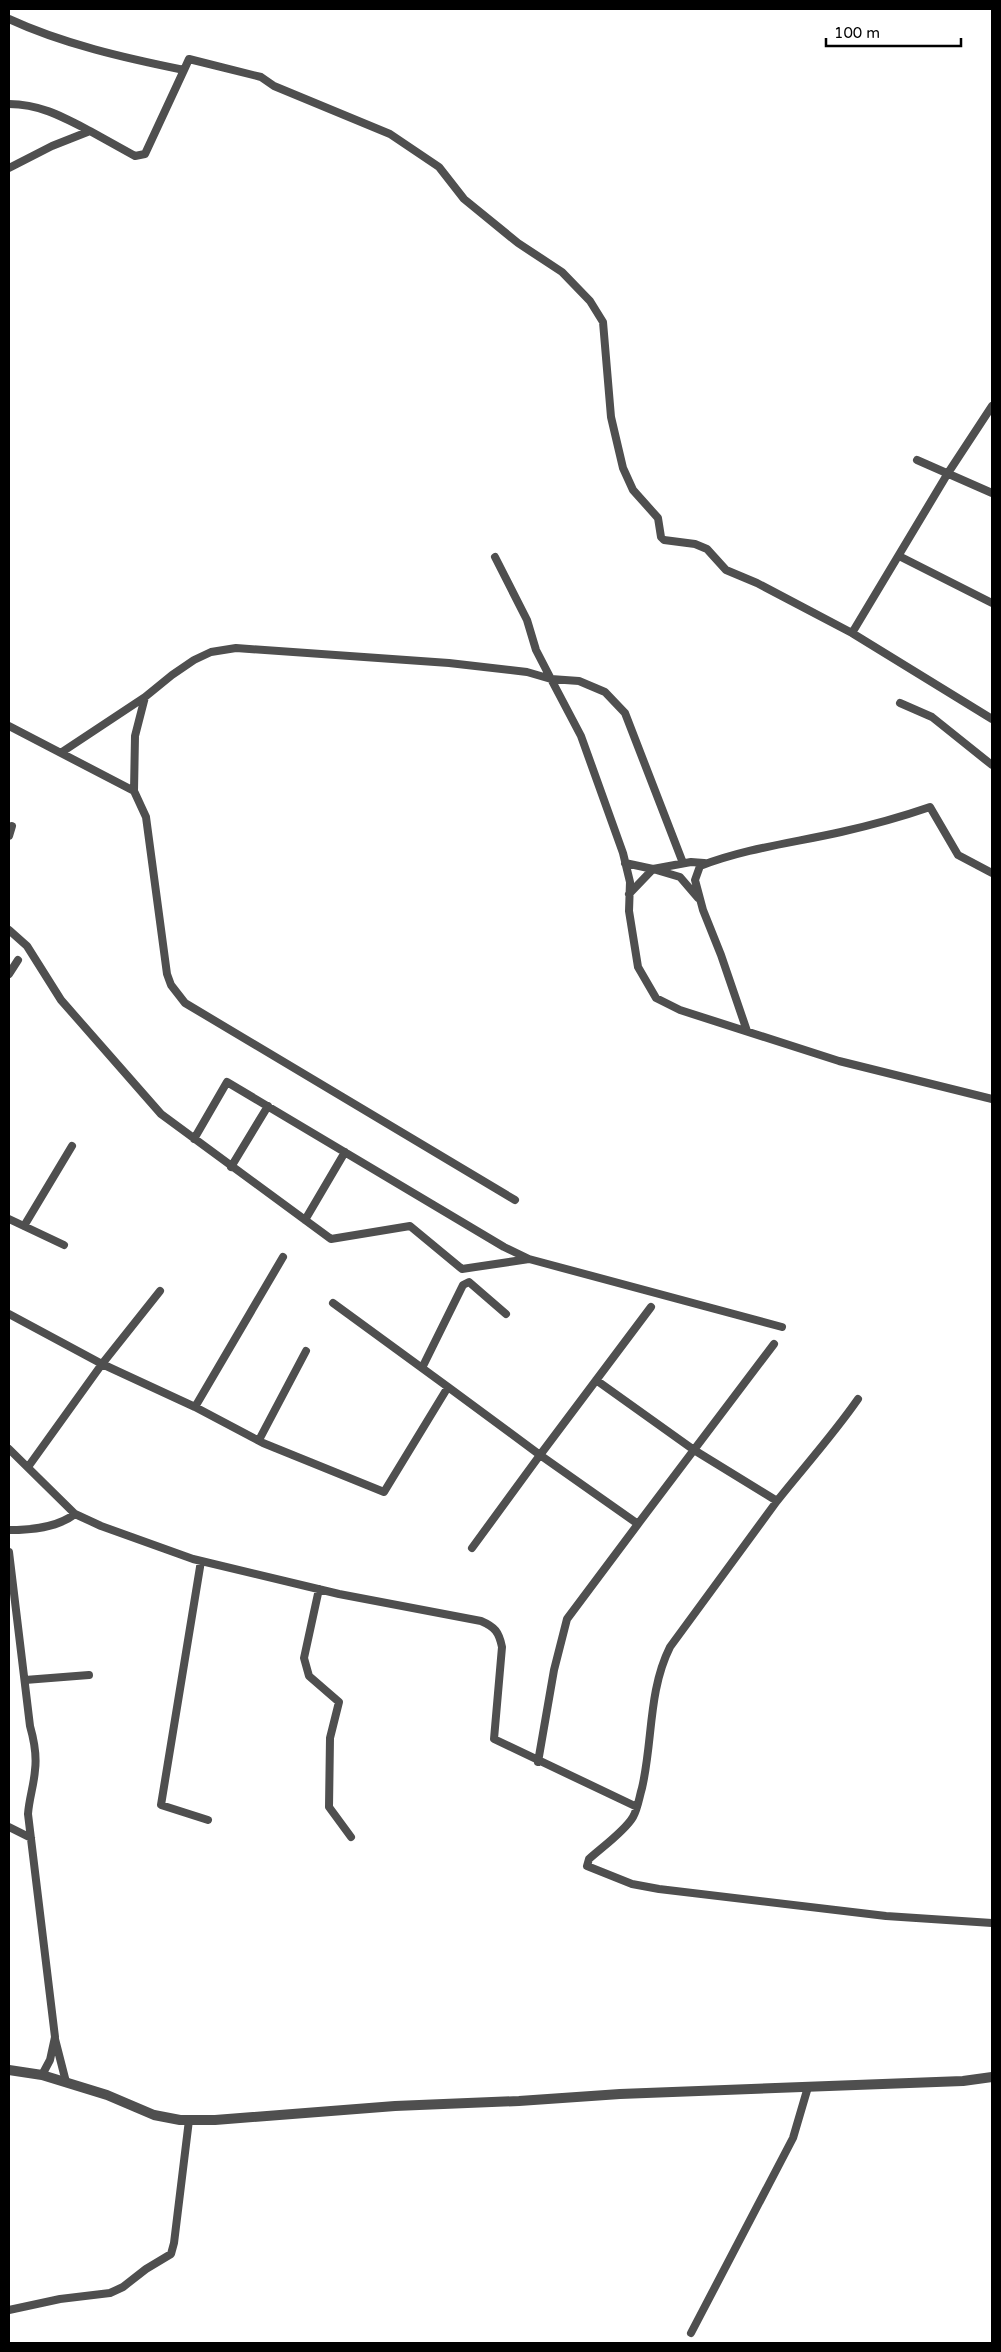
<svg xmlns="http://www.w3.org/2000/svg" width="1001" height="2352" viewBox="0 0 1001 2352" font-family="'Varela Round',sans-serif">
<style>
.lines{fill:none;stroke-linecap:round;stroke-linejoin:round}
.minor{stroke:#4f4f4f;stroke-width:8}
.tertiary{stroke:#4f4f4f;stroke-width:10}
</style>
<rect width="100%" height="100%" fill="#fff"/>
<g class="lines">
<!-- minor -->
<path class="minor" d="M9,19C63,44 125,58 184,70L189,59L261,77L274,86L390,134L439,167L464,199L518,243L562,272L590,301L603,322L611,417L623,468L633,490L658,518L661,537L664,540L695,544L707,549L726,570L757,583L852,633L992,719
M9,104C40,104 63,117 90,131
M9,168L52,146L90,131L135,156L145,154L184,70
M917,460L992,493
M899,556L992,603
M495,557L527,620L536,650L551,679L579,681L605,692L625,713L683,863
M852,633L948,473L992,406
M900,703L932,717L992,765
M9,726L134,791L135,736L145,697L172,675L194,660L211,652L236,648L449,663L527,672L551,679L581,736L623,853L630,882L629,911L638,967L656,998L680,1010L839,1061L992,1099
M62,752L145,697
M134,791L146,817L167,974L171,985L185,1003L515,1200
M9,836L12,826
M625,863L653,869L691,862L704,863
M629,894L653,869L680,877L698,898
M9,930L27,946L61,1000L161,1114L331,1239L410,1226L462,1269L529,1259L782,1327
M9,974L18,960
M747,1031L721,955L703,910L695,880L700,866C747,848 792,843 841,832C872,825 901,817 930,807L958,855L992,873
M194,1139L227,1082L504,1247L529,1259
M231,1167L268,1106
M9,1219L64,1245
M305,1220L345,1152
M24,1226L72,1146
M160,1291L102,1364L195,1407L263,1443L384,1492L448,1387L540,1455L472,1548
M333,1303L448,1387
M9,1314L102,1364L28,1467
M422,1368L463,1285L469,1282L506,1314
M596,1380L694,1450L777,1501C804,1467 833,1435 858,1399
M195,1407L283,1257
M259,1440L306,1351
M9,1449L75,1514L101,1526L193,1559L339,1594L481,1621C495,1627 499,1632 502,1647L494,1739L637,1807
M777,1501L670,1647C648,1691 653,1741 642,1788C639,1798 638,1808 633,1817C625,1831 601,1848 589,1859L587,1866L632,1884L659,1889L886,1916L992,1923
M638,1524L774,1344
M9,1530C31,1530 57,1528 75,1514
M9,1552L30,1726C34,1740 37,1755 35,1770C34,1785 29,1799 28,1814L55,2037L50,2060L42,2075
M201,1561L161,1805L208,1820
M319,1589L304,1658L309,1676L339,1702L330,1738L329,1807L351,1837
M25,1680L89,1675
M538,1762L554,1670L567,1619L638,1524L540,1455L651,1307
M9,1827L31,1838
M55,2039L66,2082
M9,2310L60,2299L110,2293L123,2287L146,2269L171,2254L174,2243L189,2120
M691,2333L793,2138L808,2087"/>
<!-- tertiary -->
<path class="tertiary" d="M9,2070L42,2075L107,2095L154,2115L180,2120H215L395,2106L519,2101L620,2094L963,2081L992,2077"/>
</g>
<!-- border -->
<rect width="1001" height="2352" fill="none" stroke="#000000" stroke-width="20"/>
<!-- scale -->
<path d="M826 38v8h135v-8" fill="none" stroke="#000000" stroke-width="2.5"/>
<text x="834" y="38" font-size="15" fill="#000000" stroke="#ffffff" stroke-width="4" paint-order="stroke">100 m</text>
</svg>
